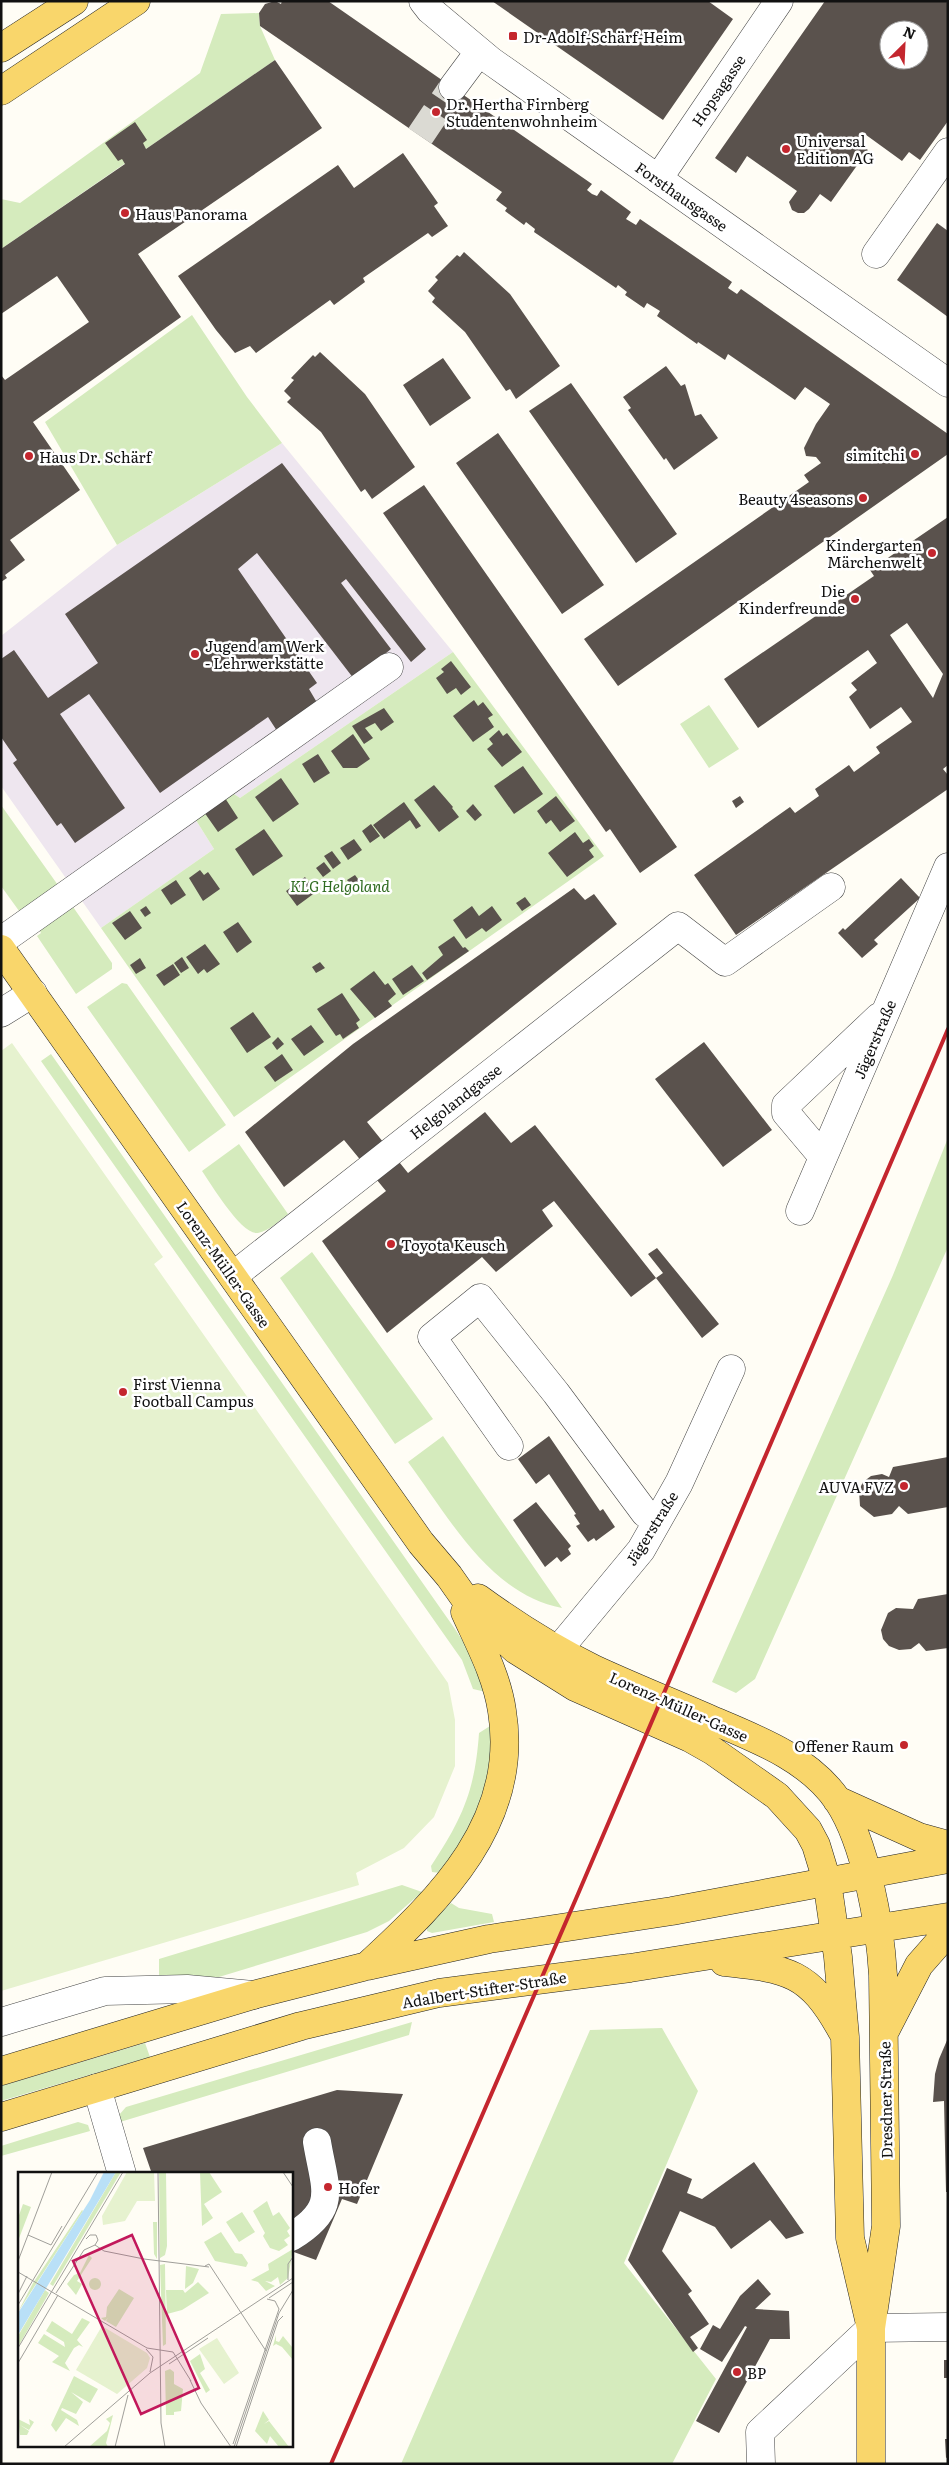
<svg xmlns="http://www.w3.org/2000/svg" width="949" height="2465" viewBox="0 0 949 2465" font-family="Literata,serif">
<style>
.industrial{fill:#eee6ef}
.green{fill:#d5ebbd}
.pitch{fill:#e6f2cf}
.building{fill:#5a524d;fill-rule:evenodd}
.lines{fill:none;stroke-linecap:round;stroke-linejoin:round}
.minor-tunnel{stroke:#dbdad3;stroke-width:28;stroke-dasharray:28 14;stroke-linecap:butt}
.minor-casing{stroke:#444;stroke-width:29}
.major-casing{stroke:#222;stroke-width:29}
.minor{stroke:#fff;stroke-width:28}
.major{stroke:#f9d66b;stroke-width:28}
.rail{stroke:#c4262e;stroke-width:4}
.poi-dot{fill:#c4262e;stroke:#fff;stroke-width:2}
.labels{text-anchor:middle;dominant-baseline:central;stroke-width:5;stroke-linejoin:round;paint-order:stroke}
.poi-label{font-size:15px;fill:#111;stroke:#fff;text-anchor:start}
.street-label{font-size:15px;fill:#111;stroke:#fff}
.park-label{font-size:15px;font-style:italic;fill:#2f6b1f;stroke:#fff}
.inset-road{fill:none;stroke:#a09f9a;stroke-width:1}
.view{fill:#c2185b;fill-opacity:0.15;stroke:#c2185b;stroke-width:2.5}
.inset-edge{fill:none;stroke:#111;stroke-width:2.5}
</style>
<rect width="100%" height="100%" fill="#fffdf5"/>
<!-- industrial -->
<path class="industrial" d="M282,443L453,652L240,798L231,792L194,817L214,849L101,928L1,786V636L117,545Z"/>
<!-- green -->
<path class="green" d="M259,13L260,26L275,60L1,249V199L20,203L200,73L221,14Z
M192,315L247,397L282,443L117,545L45,422Z
M453,652L604,856L234,1117L101,928L214,849L194,817L231,792L240,798Z
M709,705L739,749L709,768L680,724Z
M1,805L60,888L22,915L1,886Z
M71,904L112,963V969L76,994L37,936L41,933L38,927Z
M122,983L127,984L226,1125L189,1152L87,1007Z
M51,1054L455,1629L468,1649L486,1692L473,1689L462,1660L41,1061Z
M948,1138V1247L755,1679L736,1693L712,1682L893,1275Z
M239,1144L288,1214C280,1220 269,1231 258,1233C242,1236 211,1184 202,1171Z
M312,1252L433,1419L395,1444L280,1278Z
M443,1436L562,1608C490,1595 448,1516 408,1462Z
M490,1726C490,1737 491,1749 490,1761C488,1797 462,1844 440,1873L432,1872L431,1866C462,1819 475,1791 479,1733Z
M402,1885L422,1892L389,1921L367,1932L209,1980H159V1959Z
M451,1903L459,1908L492,1914L494,1922L432,1933L427,1931V1926Z
M412,2022L409,2035L120,2122L119,2115L126,2107Z
M662,2028L698,2091L624,2263L716,2379L672,2464H401L590,2030Z
M145,2043L150,2057L1,2101V2086Z
M78,2122L88,2125L90,2131L1,2156V2146Z"/>
<!-- pitch -->
<path class="pitch" d="M12,1043L163,1257L154,1264L448,1683L455,1720V1766L434,1817L404,1848L356,1873L359,1885L1,1991V1051Z"/>
<!-- building -->
<path class="building" d="M275,1L281,4L282,1H328L592,184L587,190L592,194L597,196L601,190L631,212L626,219L636,225L640,219L732,282L728,288L737,294L741,289L948,434V454L618,686L584,639L809,482L804,475L821,463L816,457L806,456L804,448L816,424L830,404L805,387L795,400L728,354L725,360L698,342L697,344L657,316L660,311L647,303L644,308L625,295L627,292L618,285L616,288L534,232L535,229L526,222L524,225L505,211L507,208L496,200L502,192L260,26L259,13L265,4Z
M492,1H708L733,19L663,120Z
M825,1H945L948,3V121L920,160L909,152L902,161L862,132L855,142L868,150L831,202L820,194L809,209L804,213H798L792,210L789,202L797,191L747,156L736,173L715,158ZM889,30H919V60H889Z
M275,60L322,128L138,254L181,317L33,422L80,490L10,540L25,560L5,575L7,578L1,582V375L5,380L89,322L57,276L1,314V249L125,164L122,159L118,161L105,143L135,122L147,140L143,143L146,149Z
M403,153L438,203L434,206L448,226L432,237L428,233L363,278L365,282L334,305L330,300L256,353L250,346L235,353L216,330L178,276L338,165L354,188Z
M937,223L948,231V317L897,280Z
M464,252L510,294L560,366L516,399L510,389L506,391L465,332L432,302L435,298L428,291L438,280L435,277L457,255L460,257Z
M320,352L365,394L415,467L372,499L365,489L361,492L321,432L287,402L291,398L284,391L294,380L291,378L313,355L315,357Z
M443,358L471,398L430,426L403,385Z
M666,366L681,386L685,384L695,416L701,414L718,438L674,470L666,458L664,460L628,410L631,408L623,397Z
M571,383L677,534L636,563L529,411Z
M498,433L604,585L562,614L456,463Z
M282,463L426,649L411,662L346,579L341,583L391,649L354,679L257,553L238,569L317,683L309,689L319,706L279,734L268,717L160,793L89,694L60,714L125,808L75,843L61,823L57,826L13,763L17,760L1,737V659L14,650L48,698L98,663L65,614Z
M424,485L677,847L640,873L610,829L606,832L383,513Z
M948,517V765L943,769L948,775V789L736,935L694,875L790,807L795,813L819,796L815,789L849,765L854,772L880,753L876,747L912,722L901,707L870,729L849,697L857,690L851,683L877,663L868,650L758,728L724,679L874,576L870,570ZM907,623L943,674L933,698L890,635Z
M451,661L471,687L461,695L456,688L447,694L436,678L444,672L441,669Z
M474,700L478,706L483,702L493,715L488,718L494,727L473,742L453,716Z
M384,708L394,722L381,731L375,723L365,728L373,738L364,744L352,726Z
M499,730L503,736L507,733L522,752L502,767L487,749L493,744L489,739Z
M353,734L370,759L357,768H343L331,751Z
M318,754L330,773L314,783L302,764Z
M523,766L543,794L514,814L494,786Z
M281,778L299,804L273,822L255,797Z
M434,785L453,807L452,808L459,817L439,832L414,800Z
M556,796L575,821L560,832L551,820L546,824L537,811Z
M740,796L744,802L736,808L732,801Z
M225,798L238,818L218,832L204,812Z
M404,802L421,826L416,829L410,820L384,839L373,825Z
M473,804L482,815L475,821L466,811Z
M371,824L380,836L370,843L362,831Z
M264,829L283,856L253,876L235,849Z
M575,832L583,843L589,839L594,846L589,850L594,857L567,877L548,853Z
M354,839L362,850L348,860L340,848Z
M332,851L341,863L333,869L324,856Z
M324,862L331,871L323,877L316,868Z
M200,870L204,875L208,872L220,889L203,901L189,878Z
M355,875L363,886L355,891L347,880Z
M305,877L316,892L297,906L286,891Z
M901,878L920,898L874,940L878,944L862,958L838,933L843,928L845,930Z
M176,880L186,895L171,905L161,890Z
M574,888L585,900L594,894L617,924L367,1122L408,1173L485,1112L511,1143L535,1125L656,1278L631,1297L554,1201L542,1210L553,1226L496,1272L482,1257L387,1333L322,1241L386,1191L344,1140L284,1187L245,1132L353,1044Z
M525,897L531,905L522,911L516,903Z
M146,906L151,913L145,917L140,910Z
M472,906L479,916L492,906L502,920L486,932L482,928L466,939L453,920Z
M130,911L142,928L125,940L112,923Z
M238,922L252,942L237,953L223,932Z
M454,936L463,948L465,947L469,951L427,980L422,973L443,955L438,947Z
M205,944L220,964L207,973L204,969L198,974L186,957Z
M182,957L189,968L181,973L174,963Z
M140,958L146,968L136,974L130,965Z
M320,962L325,968L316,973L312,967Z
M173,964L180,975L164,986L156,975Z
M412,965L424,981L403,995L392,979Z
M374,971L385,985L388,983L396,994L388,1001L392,1006L375,1018L350,989Z
M342,993L360,1020L356,1023L359,1028L343,1039L340,1034L336,1036L317,1009Z
M253,1012L271,1037L247,1053L230,1028Z
M311,1025L324,1042L304,1056L291,1039Z
M278,1037L284,1044L277,1050L272,1043Z
M704,1042L772,1130L723,1167L655,1079Z
M282,1054L293,1070L275,1082L264,1067Z
M657,1248L719,1324L702,1338L656,1278L663,1273L648,1254Z
M549,1436L600,1511L603,1509L615,1527L596,1541L594,1538L588,1542L576,1526L580,1524L574,1515L576,1514L549,1474L536,1484L518,1459Z
M948,1457V1507L908,1514L899,1506L892,1514L874,1517L860,1506L859,1490L863,1482L871,1476L882,1474L889,1477L893,1467Z
M536,1502L571,1546L568,1549L571,1554L561,1562L557,1557L545,1567L513,1520Z
M948,1594V1648L926,1651L919,1643L911,1649L899,1650L889,1646L883,1639L881,1630L888,1613L896,1608L913,1609L918,1599Z
M948,2038V2192H946L944,2101L933,2102L935,2074L939,2059Z
M337,2090L403,2094L357,2204L342,2199L316,2260L291,2251V2174H152L143,2148Z
M754,2162L804,2233L786,2239L770,2220L731,2249L715,2227L680,2211L662,2251L692,2291L688,2294L709,2324L690,2337L698,2348L693,2352L628,2260L667,2168L692,2179L687,2193L702,2199Z
M758,2279L771,2294L755,2309L789,2311L790,2339H770L719,2433L696,2421L747,2327L745,2326L722,2362L700,2349L713,2325L720,2329L740,2296Z
M944,2360H948V2378H944Z
M945,2439H948V2457L946,2458Z"/>
<g class="lines">
<!-- minor-tunnel -->
<path class="minor-tunnel" d="M420,136L453,87"/>
<defs>
<path id="minor" d="M423,1L430,10L491,61L948,383
M453,87L479,52
M658,179L779,1
M876,254L948,152
M1,941L389,667
M1,1013L33,993
M823,1157L786,1113V1105L879,1017
M800,1211L948,867
M233,1276L678,926L725,962L831,887
M509,1446L432,1337L480,1298L556,1393L645,1513L657,1521
M544,1667L641,1550L679,1483L731,1369
M1,2022L105,1991L187,1989L253,1995
M97,2088L122,2174
M291,2237C339,2208 325,2190 317,2142
M761,2464L760,2432L871,2328L948,2327"/>
<path id="major" d="M1,48L74,1
M1,91L136,1
M1,949L421,1543L449,1576L475,1613L516,1650L575,1687L690,1738L713,1751L777,1796L808,1830L816,1845L827,1881L838,1957L845,2037L850,2238L871,2328
M478,1598C515,1625 553,1649 594,1669C633,1687 673,1703 712,1720C757,1739 810,1759 838,1801C866,1843 880,1925 883,1975L886,2226L871,2328V2464
M837,1800L919,1837L948,1845
M724,1962C788,1969 809,1971 842,2031
M367,1966C441,1898 520,1821 502,1711C497,1676 479,1643 465,1612
M886,2029L919,1965L948,1932
M1,2071L253,1995L367,1966L489,1939L672,1911L948,1859
M1,2117L301,2026L439,1993L630,1968L948,1917"/>
</defs>
<!-- minor casing -->
<use href="#minor" class="minor-casing"/>
<!-- major casing -->
<use href="#major" class="major-casing"/>
<!-- minor -->
<use href="#minor" class="minor"/>
<!-- major -->
<use href="#major" class="major"/>
<!-- rail -->
<path class="rail" d="M331,2464L578,1894L948,1029"/>
</g>
<!-- markers -->
<g class="poi-dot">
<rect x="508" y="31" width="10" height="10" rx="2.5"/>
<circle cx="436" cy="112" r="5"/>
<circle cx="786" cy="149" r="5"/>
<circle cx="125" cy="213" r="5"/>
<circle cx="915" cy="454" r="5"/>
<circle cx="29" cy="456" r="5"/>
<circle cx="863" cy="498" r="5"/>
<circle cx="932" cy="553" r="5"/>
<circle cx="855" cy="599" r="5"/>
<circle cx="195" cy="654" r="5"/>
<circle cx="391" cy="1244" r="5"/>
<circle cx="123" cy="1392" r="5"/>
<circle cx="904" cy="1486" r="5"/>
<circle cx="904" cy="1745" r="5"/>
<circle cx="328" cy="2187" r="5"/>
<circle cx="737" cy="2372" r="5"/>
</g>
<g class="labels">
<!-- poi labels -->
<g class="poi-label">
<text x="523" y="36">Dr-Adolf-Schärf-Heim</text>
<text x="446" y="103">Dr. Hertha Firnberg<tspan x="446" dy="17">Studentenwohnheim</tspan></text>
<text x="796" y="140">Universal<tspan x="796" dy="17">Edition AG</tspan></text>
<text x="135" y="213">Haus Panorama</text>
<text x="905" y="454" text-anchor="end">simitchi</text>
<text x="39" y="456">Haus Dr. Schärf</text>
<text x="853" y="498" text-anchor="end">Beauty 4seasons</text>
<text x="922" y="544" text-anchor="end">Kindergarten<tspan x="922" dy="17">Märchenwelt</tspan></text>
<text x="845" y="590" text-anchor="end">Die<tspan x="845" dy="17">Kinderfreunde</tspan></text>
<text x="205" y="645">Jugend am Werk<tspan x="205" dy="17">- Lehrwerkstätte</tspan></text>
<text x="401" y="1244">Toyota Keusch</text>
<text x="133" y="1383">First Vienna<tspan x="133" dy="17">Football Campus</tspan></text>
<text x="894" y="1486" text-anchor="end">AUVA FVZ</text>
<text x="894" y="1745" text-anchor="end">Offener Raum</text>
<text x="338" y="2187">Hofer</text>
<text x="747" y="2372">BP</text>
</g>
<!-- street labels -->
<g class="street-label">
<text transform="translate(718 90) rotate(-56)">Hopsagasse</text>
<text transform="translate(682 196) rotate(35)">Forsthausgasse</text>
<text transform="translate(874 1039) rotate(-67)">Jägerstraße</text>
<text transform="translate(455 1101) rotate(-38)">Helgolandgasse</text>
<text transform="translate(224 1264) rotate(55)">Lorenz-Müller-Gasse</text>
<text transform="translate(651 1528) rotate(-58)">Jägerstraße</text>
<text transform="translate(679 1706) rotate(24)">Lorenz-Müller-Gasse</text>
<text transform="translate(484 1989) rotate(-9)">Adalbert-Stifter-Straße</text>
<text transform="translate(885 2100) rotate(-91)">Dresdner Straße</text>
</g>
<!-- park labels -->
<g class="park-label">
<text x="340" y="885">KLG Helgoland</text>
</g>
</g>
<!-- overview -->
<g transform="translate(18 2172)">
<rect width="275" height="275" fill="#fffdf5"/>
<path d="M98,0H103L35,114L32,112ZM141,0H148L149,74L147,83L142,86ZM182,0H191L204,20L186,32L195,46L184,54ZM249,29L255,44L261,40L272,56L269,59L272,64L266,68L270,73L261,79L252,76L245,64L247,61L235,39ZM5,32L13,35L0,69V46ZM64,38L65,39L0,140L15,111ZM224,40L237,60L221,70L208,50ZM135,50H139V87L136,82ZM203,60L217,81L224,82L230,91L228,95L197,89L186,70ZM275,77L270,106L262,113L260,105L253,110L247,109L257,114L248,119L240,110L233,108L251,98L250,92ZM71,83L74,86L59,109L64,112L58,123L49,112L56,103L62,101ZM147,92L148,172L145,174L142,93ZM168,94L181,97L175,111L167,117ZM71 112a6 6 0 1 1 12 0a6 6 0 1 1-12 0ZM180,110L191,121L164,138L149,142L148,118H165L167,121ZM101,117L116,126L98,155L88,149L90,146L87,149L83,146L88,145L89,135ZM27,118L31,121L0,175V164ZM64,146L72,150L59,168L65,175L61,173L56,176L47,191L52,199L34,190L41,184L20,171L26,162L47,175L46,170L28,159L34,149L54,162ZM258,163V169L261,170L265,164L274,175L275,188L264,175L258,172L255,174ZM182,182L187,197L182,201L192,218L188,221L172,189ZM152,197L156,200V212L165,217L163,239L156,240V243H148L147,199ZM56,204L80,217L72,231L53,220L65,230L58,242L44,236L43,238L59,248L61,254L48,246L38,260L33,253ZM245,239L251,248L246,252L251,249L271,275H261L252,264L249,272L237,259ZM95,243L88,271L90,275H71L89,259L92,251L88,247ZM0,247L12,253L11,247L16,250L11,258L2,253L11,259L9,263H2Z" fill="#d5ebbd"/>
<path d="M109,0H136L137,29H119L107,49L85,53L84,44ZM84,154L129,181L132,186L129,196L99,222L58,198ZM199,166L221,201L206,212L181,177Z" fill="#e6f2cf"/>
<path d="M86,0H98L0,163V141L72,28Z" fill="#b9e0f7"/>
<path class="inset-road" d="M140,0L143,251L147,275M265,0L275,15M10,63L34,0M68,67L72,63H78L80,68L77,73M33,73L44,54M77,73L86,79L126,87L191,95M0,89L10,63L33,73M187,94L191,92L248,179M0,100L129,176L155,180L173,209M270,108V92L275,85M38,121L66,78L77,73M0,122L9,104M251,126L275,110M0,133L80,0M0,176L105,0M128,177L135,185L132,200M0,191L40,123M151,192L190,166M172,208L183,231L213,275M215,272L261,137L257,129L249,127M46,275L132,201L275,106M97,275L110,223M216,275L261,141L275,118M218,275L260,149L265,144"/>
<path class="view" d="M114,63L181,216L123,242L55,89Z"/>
<rect width="275" height="275" class="inset-edge"/>
</g>
<!-- border -->
<rect width="949" height="2465" fill="none" stroke="#111111" stroke-width="5"/>
<!-- north arrow -->
<g transform="translate(904 45) rotate(24)"><circle r="24" fill="#ffffff" stroke="#a0a0a0"/>
<path d="M0-4L9 19L0 12L-9 19Z" fill="#c4262e"/>
<text y="-8" font-size="14" font-weight="bold" text-anchor="middle" fill="#111111">N</text>
</g>
</svg>
